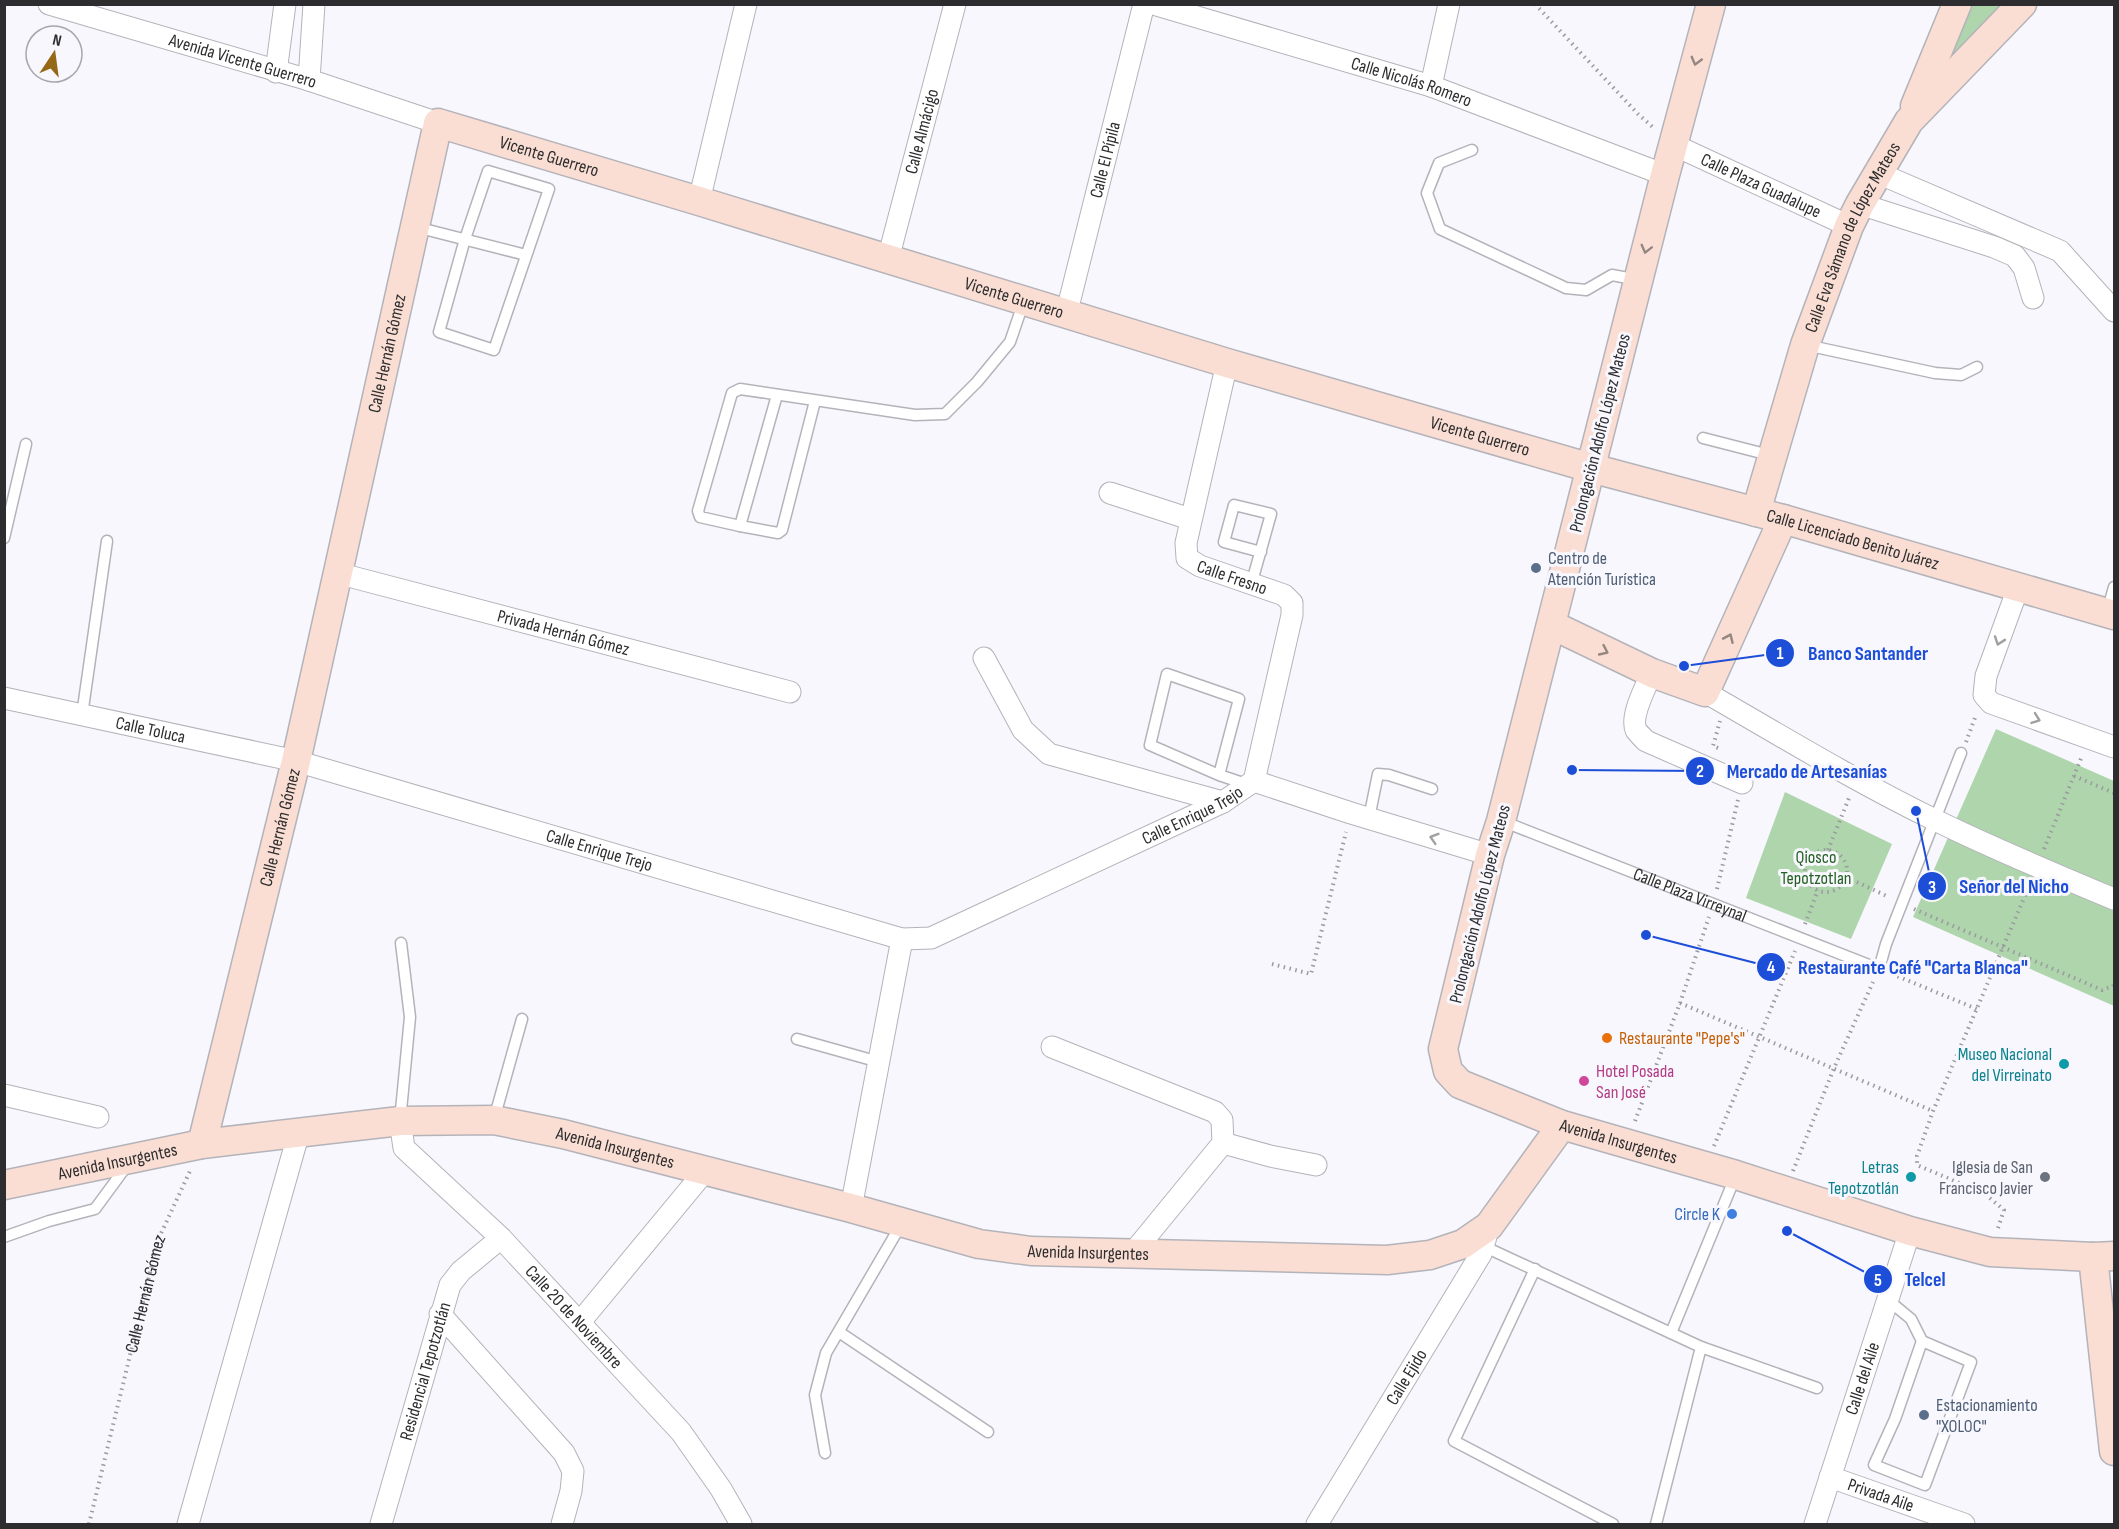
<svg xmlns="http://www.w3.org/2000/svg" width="2119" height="1529" viewBox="0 0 2119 1529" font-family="'Sofia Sans Condensed',sans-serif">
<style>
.green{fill:#afd5ad}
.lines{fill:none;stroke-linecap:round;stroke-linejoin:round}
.lane-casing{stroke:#b4b3ba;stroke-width:13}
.street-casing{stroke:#b4b3ba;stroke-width:23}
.secondary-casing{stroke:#b4b3ba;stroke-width:31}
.path{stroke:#9a9a9f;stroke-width:4;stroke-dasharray:1.5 4.5;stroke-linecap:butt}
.lane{stroke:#fff;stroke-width:10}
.street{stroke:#fff;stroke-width:21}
.secondary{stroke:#faded3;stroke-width:28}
.oneway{stroke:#948681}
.oneway2{stroke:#a0a0a1}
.service-dot{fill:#5c6f8a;stroke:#f7f7fd;stroke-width:2}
.food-dot{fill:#e8710a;stroke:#f7f7fd;stroke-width:2}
.culture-dot{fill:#0f9aa8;stroke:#f7f7fd;stroke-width:2}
.hotel-dot{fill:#d1479c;stroke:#f7f7fd;stroke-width:2}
.worship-dot{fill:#6b7280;stroke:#f7f7fd;stroke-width:2}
.shop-dot{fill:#3f7fe0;stroke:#f7f7fd;stroke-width:2}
.labels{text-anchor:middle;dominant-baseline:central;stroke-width:6;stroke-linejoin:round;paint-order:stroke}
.street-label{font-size:18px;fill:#2d2d2f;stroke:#f7f7fd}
.service-label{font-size:18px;fill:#4e5e75;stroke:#f7f7fd;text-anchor:start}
.park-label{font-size:18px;fill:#246024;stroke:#f7f7fd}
.food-label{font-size:18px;fill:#c56008;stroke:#f7f7fd;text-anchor:start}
.culture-label{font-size:18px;fill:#0d838f;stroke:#f7f7fd;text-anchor:end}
.hotel-label{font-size:18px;fill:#b23c85;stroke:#f7f7fd;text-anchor:start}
.worship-label{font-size:18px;fill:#5b616d;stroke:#f7f7fd;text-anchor:end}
.shop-label{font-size:18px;fill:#366cbe;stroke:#f7f7fd;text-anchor:end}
.leader{fill:none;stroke:#1d4ed8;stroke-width:2}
.callout-dot{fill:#1d4ed8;stroke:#f7f7fd;stroke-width:2}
.mark-label{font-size:18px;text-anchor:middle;font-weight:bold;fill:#fff}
.callout-label{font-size:20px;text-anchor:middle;font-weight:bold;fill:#1d4ed8;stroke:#f7f7fd;stroke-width:6;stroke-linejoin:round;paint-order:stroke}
</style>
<rect width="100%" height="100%" fill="#f7f7fd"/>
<!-- green -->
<path class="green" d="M1962,5H2006L1927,86Z
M1996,729L2114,781V1006L1913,917Z
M1785,792L1892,844L1851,939L1746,898Z"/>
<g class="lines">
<defs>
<g id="lane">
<path d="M1472,150L1439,163L1427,193L1440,229L1566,288L1586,290L1612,275L1638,280"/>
<path d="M488,171L549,189L494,350L439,332L465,239Z"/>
<path d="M416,227L526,255"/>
<path d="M1806,345L1935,373L1961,375L1977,367"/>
<path d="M777,395L740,526L778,533L782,530L815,401"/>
<path d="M1703,438L1773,456"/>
<path d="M740,526L700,517L698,511L732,393L740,389L915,415L945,414L977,382L1010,342L1024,301"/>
<path d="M4,538L26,444"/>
<path d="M1251,585L1271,514L1234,505L1224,542L1261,552"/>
<path d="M2107,612L2114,587"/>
<path d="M82,715L107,541"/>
<path d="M1219,775L1239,699L1167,674L1150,745L1219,775L1249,785"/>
<path d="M1369,818L1378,774L1389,775L1432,789"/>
<path id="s2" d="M1502,821L1879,969L1886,944L1961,753"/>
<path d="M797,1039L879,1062"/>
<path d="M494,1119L522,1019"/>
<path d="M400,1121L410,1017L401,943"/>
<path d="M4,1237L49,1221L95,1209L128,1164"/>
<path d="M1483,1246L1701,1347L1656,1524"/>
<path d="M1535,1269L1454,1441L1613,1524"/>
<path d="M1888,1300L1911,1319L1922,1341L1971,1362L1925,1485L1874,1465L1895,1419L1922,1341"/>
<path d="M839,1332L988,1432"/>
<path d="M1671,1333L1736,1175"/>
<path d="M1701,1347L1817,1388"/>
<path d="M825,1453L815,1395L826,1353L902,1223"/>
</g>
<g id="street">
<path id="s3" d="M49,4L309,80L438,123"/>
<path id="s4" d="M1153,4L1431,86L1665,175"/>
<path d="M276,72L285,4"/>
<path d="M309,80L314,4"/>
<path d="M1431,86L1449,4"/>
<path id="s5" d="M1674,145L1849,226"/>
<path d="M1878,173L2060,251L2114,311"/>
<path d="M699,201L746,4"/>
<path d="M1860,204L1994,247L2015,256L2024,268L2033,298"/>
<path id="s6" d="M888,259L955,4"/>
<path id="s7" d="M1066,315L1144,4"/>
<path id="s8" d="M1227,363L1186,543L1187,558L1200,566L1284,595L1292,603V615L1254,781"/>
<path d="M1110,493L1190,519"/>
<path id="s9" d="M337,573L790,692"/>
<path d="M2018,588L1986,676L1984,695L1991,703L2114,747"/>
<path d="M984,658L1023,730L1049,754L1223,802"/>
<path d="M1652,673C1646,686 1630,716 1636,730C1638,733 1643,738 1646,741L1742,783"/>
<path d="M1705,692C1781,736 1857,782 1935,820C1994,849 2054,874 2114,899"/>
<path id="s10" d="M4,698L296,761L902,939L931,938L1223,802L1254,781"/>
<path d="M1254,781L1351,813L1490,855"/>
<path d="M1052,1047L1215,1112L1222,1120L1223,1143L1132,1254"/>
<path d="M4,1095L98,1117"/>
<path id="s11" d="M400,1121L404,1148L501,1238L681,1432L721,1489L741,1524"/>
<path d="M1223,1143L1270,1156L1316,1165"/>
<path d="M851,1208L902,939"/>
<path d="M440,1314L564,1453L573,1471L571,1491L562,1524"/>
<path d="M580,1322L705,1171"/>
<path id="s12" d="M1830,1477L1964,1524"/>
<path d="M188,1524L299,1132"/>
<path id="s13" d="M381,1524L450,1285L461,1271L501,1238"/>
<path id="s14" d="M1317,1524L1481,1254L1489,1226"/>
<path id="s15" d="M1815,1524L1910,1231"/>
</g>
<g id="secondary">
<path id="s16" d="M1711,4L1665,175L1501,821L1490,855L1443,1049L1448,1071L1460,1084L1562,1125L1736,1175L1910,1231L1990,1252L2093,1257L2114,1256"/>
<path d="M1915,106L1957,4"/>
<path id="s17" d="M1756,512L1805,345L1849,226L1860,204L1909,121L2022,4"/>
<path d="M1552,625L1652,673L1705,692L1783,519"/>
<path id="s18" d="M202,1144L296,761L438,123L699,201L1227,363L1591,468L1783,519L2114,615"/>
<path id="s19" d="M4,1185L202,1144L400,1121L494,1120L563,1134L851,1208L979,1244L1031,1251L1387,1260L1430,1255L1463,1244L1489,1226L1562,1125"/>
<path d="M2093,1257L2114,1451"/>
</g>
</defs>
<!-- lane casing -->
<use href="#lane" class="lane-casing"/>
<!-- street casing -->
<use href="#street" class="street-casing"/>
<!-- secondary casing -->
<use href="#secondary" class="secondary-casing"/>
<!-- path -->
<g class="path">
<path d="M1535,4L1638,114L1655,129"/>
<path d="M1966,742L1976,715"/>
<path d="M1718,748L1713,746L1720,721"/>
<path d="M2074,776L2114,793"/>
<path d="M2044,849L2082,756"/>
<path d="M1828,850L1849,798"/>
<circle cx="1826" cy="871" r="21"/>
<path d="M1846,877L1889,897"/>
<path d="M1717,889L1738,800"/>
<path d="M1914,909L2102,990L2113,986L2114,982"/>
<path d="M1805,924L1818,890"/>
<path d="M1272,964L1311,974L1346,832"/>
<path d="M1892,974L1977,1009"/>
<path d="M1680,1003L1933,1111"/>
<path d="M1635,1121L1680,1003L1709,917"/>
<path d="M1714,1146L1795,951"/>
<path d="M1793,1171L1834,1068L1873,982"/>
<path d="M1998,1228L2004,1210L1985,1194L1917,1165V1156L1933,1111L2030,884"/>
<path id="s1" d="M89,1524L158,1240L190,1171"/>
</g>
<!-- lane -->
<use href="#lane" class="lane"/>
<!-- street -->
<use href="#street" class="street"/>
<!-- secondary -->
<use href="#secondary" class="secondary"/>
</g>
<!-- one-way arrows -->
<defs><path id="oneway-chevron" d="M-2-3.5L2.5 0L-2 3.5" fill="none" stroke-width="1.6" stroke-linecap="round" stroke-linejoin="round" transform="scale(1.5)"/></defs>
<g class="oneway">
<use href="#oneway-chevron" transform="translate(1696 61) rotate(105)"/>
<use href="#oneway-chevron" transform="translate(1646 249) rotate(104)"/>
<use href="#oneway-chevron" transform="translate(1729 638) rotate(-66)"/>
<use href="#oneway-chevron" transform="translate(1604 651) rotate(25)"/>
</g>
<g class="oneway2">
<use href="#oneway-chevron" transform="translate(1999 641) rotate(109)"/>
<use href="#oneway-chevron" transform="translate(2036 719) rotate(20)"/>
<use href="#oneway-chevron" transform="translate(1434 838) rotate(-163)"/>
</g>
<!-- markers -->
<g class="service-dot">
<circle cx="1536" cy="568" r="6"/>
<circle cx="1924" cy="1415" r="6"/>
</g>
<circle class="food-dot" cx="1607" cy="1038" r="6"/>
<g class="culture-dot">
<circle cx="2064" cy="1064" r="6"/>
<circle cx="1911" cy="1177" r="6"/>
</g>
<circle class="hotel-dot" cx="1584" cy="1081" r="6"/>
<circle class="worship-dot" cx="2045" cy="1177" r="6"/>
<circle class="shop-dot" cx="1732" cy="1214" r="6"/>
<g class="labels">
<!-- street labels -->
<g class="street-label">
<text stroke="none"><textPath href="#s3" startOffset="202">Avenida Vicente Guerrero</textPath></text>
<text stroke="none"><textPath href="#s4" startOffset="270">Calle Nicolás Romero</textPath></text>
<text stroke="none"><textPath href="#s6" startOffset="132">Calle Almácigo</textPath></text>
<text stroke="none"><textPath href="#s18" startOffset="1164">Vicente Guerrero</textPath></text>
<text stroke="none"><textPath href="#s7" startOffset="160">Calle El Pípila</textPath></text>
<text stroke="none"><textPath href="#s5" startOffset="96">Calle Plaza Guadalupe</textPath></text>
<text stroke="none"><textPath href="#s17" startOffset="292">Calle Eva Sámano de López Mateos</textPath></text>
<text stroke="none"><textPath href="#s18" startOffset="1650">Vicente Guerrero</textPath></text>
<text stroke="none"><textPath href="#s18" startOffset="812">Calle Hernán Gómez</textPath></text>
<text transform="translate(1600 433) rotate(-76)">Prolongación Adolfo López Mateos</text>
<text stroke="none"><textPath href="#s18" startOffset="2136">Vicente Guerrero</textPath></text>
<text stroke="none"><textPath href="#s18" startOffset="2523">Calle Licenciado Benito Juárez</textPath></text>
<text stroke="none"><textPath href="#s8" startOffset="249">Calle Fresno</textPath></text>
<text stroke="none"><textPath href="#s9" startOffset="234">Privada Hernán Gómez</textPath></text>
<text stroke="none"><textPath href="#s10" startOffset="150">Calle Toluca</textPath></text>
<text stroke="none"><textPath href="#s10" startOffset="1248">Calle Enrique Trejo</textPath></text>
<text stroke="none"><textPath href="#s18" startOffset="326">Calle Hernán Gómez</textPath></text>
<text stroke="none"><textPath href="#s10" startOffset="615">Calle Enrique Trejo</textPath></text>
<text stroke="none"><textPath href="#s2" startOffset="202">Calle Plaza Virreynal</textPath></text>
<text transform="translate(1480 904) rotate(-76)">Prolongación Adolfo López Mateos</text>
<text stroke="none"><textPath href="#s16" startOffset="1288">Avenida Insurgentes</textPath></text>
<text stroke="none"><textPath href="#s19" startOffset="620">Avenida Insurgentes</textPath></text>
<text stroke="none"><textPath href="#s19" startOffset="116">Avenida Insurgentes</textPath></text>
<text stroke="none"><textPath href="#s19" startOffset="1106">Avenida Insurgentes</textPath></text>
<text stroke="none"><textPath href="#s1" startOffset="237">Calle Hernán Gómez</textPath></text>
<text stroke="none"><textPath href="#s11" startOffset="267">Calle 20 de Noviembre</textPath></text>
<text stroke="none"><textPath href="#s13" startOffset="159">Residencial Tepotzotlán</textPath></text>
<text stroke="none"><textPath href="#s14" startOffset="172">Calle Ejido</textPath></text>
<text stroke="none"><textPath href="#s15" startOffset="153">Calle del Aile</textPath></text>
<text stroke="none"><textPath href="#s12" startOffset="54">Privada Aile</textPath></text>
</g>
<!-- service labels -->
<g class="service-label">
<text x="1548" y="558">Centro de<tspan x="1548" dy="21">Atención Turística</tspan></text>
<text x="1936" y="1405">Estacionamiento<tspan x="1936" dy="21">"XOLOC"</tspan></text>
</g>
<!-- park labels -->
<g class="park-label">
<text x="1816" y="857">Qiosco<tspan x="1816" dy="21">Tepotzotlan</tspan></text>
</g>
<!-- food labels -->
<g class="food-label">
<text x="1619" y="1038">Restaurante "Pepe's"</text>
</g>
<!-- culture labels -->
<g class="culture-label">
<text x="2052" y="1054">Museo Nacional<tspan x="2052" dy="21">del Virreinato</tspan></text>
<text x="1899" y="1167">Letras<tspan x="1899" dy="21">Tepotzotlán</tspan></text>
</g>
<!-- hotel labels -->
<g class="hotel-label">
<text x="1596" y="1071">Hotel Posada<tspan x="1596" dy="21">San José</tspan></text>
</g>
<!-- worship labels -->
<g class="worship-label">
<text x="2033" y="1167">Iglesia de San<tspan x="2033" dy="21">Francisco Javier</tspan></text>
</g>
<!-- shop labels -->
<g class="shop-label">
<text x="1720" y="1214">Circle K</text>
</g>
</g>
<!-- callouts -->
<path class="leader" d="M1684 666L1780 653M1572 770L1700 771M1916 811L1932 886M1646 935L1771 967M1787 1231L1878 1279"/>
<g class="callout-dot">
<circle cx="1684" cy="666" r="6"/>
<circle cx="1572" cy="770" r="6"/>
<circle cx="1916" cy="811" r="6"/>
<circle cx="1646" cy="935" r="6"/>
<circle cx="1787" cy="1231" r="6"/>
<circle cx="1780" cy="653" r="15"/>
<circle cx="1700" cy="771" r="15"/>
<circle cx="1932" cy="886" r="15"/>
<circle cx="1771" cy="967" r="15"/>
<circle cx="1878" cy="1279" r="15"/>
</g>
<g class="mark-label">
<text x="1780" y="659">1</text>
<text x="1700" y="777">2</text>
<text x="1932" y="893">3</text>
<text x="1771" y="973">4</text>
<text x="1878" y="1286">5</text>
</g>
<g class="callout-label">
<text x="1868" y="660">Banco Santander</text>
<text x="1807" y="778">Mercado de Artesanías</text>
<text x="2014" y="893">Señor del Nicho</text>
<text x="1913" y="974">Restaurante Café "Carta Blanca"</text>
<text x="1925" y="1286">Telcel</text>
</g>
<!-- border -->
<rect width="2119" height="1529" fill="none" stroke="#2d2d2f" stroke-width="12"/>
<!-- north arrow -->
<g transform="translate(54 54) rotate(13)"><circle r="28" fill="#f7f7fd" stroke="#a6a6ab" stroke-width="1.5"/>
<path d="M0-4.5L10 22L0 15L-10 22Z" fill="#956815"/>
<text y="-9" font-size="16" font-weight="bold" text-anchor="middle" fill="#2d2d2f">N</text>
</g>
</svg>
